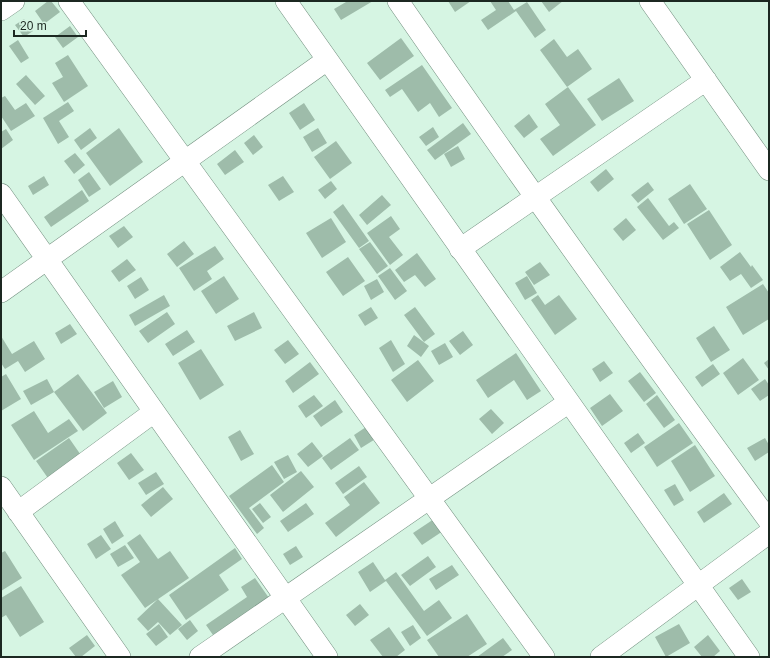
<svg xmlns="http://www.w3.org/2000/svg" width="770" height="658" viewBox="0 0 770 658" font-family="Arial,sans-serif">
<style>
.building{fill:#9ebcaa}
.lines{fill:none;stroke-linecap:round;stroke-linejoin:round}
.minor-casing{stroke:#728f7f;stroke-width:22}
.minor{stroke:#fff;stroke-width:21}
</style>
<rect width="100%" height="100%" fill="#d6f5e3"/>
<!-- building -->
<path class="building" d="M48,1H51L60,12L44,24L35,11Z
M345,1H373L341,20L334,9L346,2Z
M448,1H471L455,12Z
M490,1H508L514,10L527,2L546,30L535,38L516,11L488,30L481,20L496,10Z
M541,1H563L549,12Z
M24,19L33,31L24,37L15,25Z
M70,26L78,37L63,48L55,37Z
M401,38L414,56L380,80L367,63Z
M554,39L567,57L578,49L592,69L567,87L540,50Z
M18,40L29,58L21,63L9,46Z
M68,55L88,86L64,102L52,83L63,77L55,63Z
M422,65L452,108L439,117L430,103L418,112L402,89L390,97L385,90Z
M26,75L45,96L35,105L16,84Z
M619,78L634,101L602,121L587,99Z
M568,87L596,125L553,156L540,139L560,125L545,104Z
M5,96L15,110L26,103L35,116L11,131L1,116V98Z
M68,102L74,111L59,121L69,137L58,144L43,118Z
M304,103L315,120L300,130L289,113Z
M529,114L538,127L524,138L514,126Z
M463,123L471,134L435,160L427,150Z
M433,127L439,137L426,146L419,137Z
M90,128L97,138L81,150L74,140Z
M119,128L143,162L110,186L86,153Z
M318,128L327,143L312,152L303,137Z
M6,129L13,140L1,149V132Z
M254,135L263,147L253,155L244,143Z
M336,141L352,163L330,179L314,157Z
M458,146L465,159L451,167L444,154Z
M235,150L244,162L225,175L217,164Z
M75,153L85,165L74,174L64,161Z
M606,169L614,179L598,192L590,182Z
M89,172L101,189L89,197L78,180Z
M44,176L49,185L33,195L28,186Z
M283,176L294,192L279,201L268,185Z
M331,181L337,189L325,199L318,190Z
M648,182L654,190L638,203L631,195Z
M690,184L707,209L684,224L668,199Z
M82,190L89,201L51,227L44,217Z
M382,195L391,205L367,225L359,215Z
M648,198L669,226L674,222L679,228L663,240L637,207Z
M343,204L369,241L359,248L333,212Z
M709,210L732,245L710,260L687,224Z
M391,216L400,229L389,237L403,255L390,265L367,233Z
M331,218L346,242L322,258L306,233Z
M626,218L636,230L623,241L613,229Z
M124,226L133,237L118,248L109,236Z
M184,241L194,254L177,267L167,254Z
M370,242L388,266L377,274L359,249Z
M215,246L224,259L207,271L212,279L194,291L179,268Z
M740,252L751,267L752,265L763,280L751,288L741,274L730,281L720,267Z
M417,253L436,279L425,287L415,275L404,282L395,270Z
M348,257L365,281L343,296L326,272Z
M127,259L136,270L119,282L111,271Z
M540,262L550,275L534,285L525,272Z
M390,268L407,291L395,300L378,276Z
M224,276L239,299L216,314L201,291Z
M527,276L537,293L525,300L515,283Z
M141,277L149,290L135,299L127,286Z
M377,279L384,292L371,300L364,286Z
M763,284L769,293V319L743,335L726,307Z
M164,295L170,306L135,326L129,315Z
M538,295L545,305L559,295L577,319L555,335L531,300Z
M371,307L378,318L365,326L358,315Z
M415,307L435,334L424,342L404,315Z
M167,312L175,324L148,343L139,331Z
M254,312L262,328L235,341L227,326Z
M70,324L77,334L61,344L55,333Z
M714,326L730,350L711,362L696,338Z
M187,330L195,342L173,356L165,344Z
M463,331L473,345L460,355L449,341Z
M414,335L429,346L421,357L407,346Z
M1,336L12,354L34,341L45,359L25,372L18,361L5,369L1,363Z
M288,340L299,354L285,364L274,350Z
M391,340L405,364L393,372L379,348Z
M445,343L453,357L439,365L431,351Z
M201,349L224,385L200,400L178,363Z
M516,353L541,391L527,400L514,380L488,398L476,380Z
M743,358L759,380L738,395L723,373Z
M769,359V370L764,363Z
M418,360L434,381L407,402L391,380Z
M604,361L613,373L600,382L592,369Z
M310,362L319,374L293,393L285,381Z
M713,364L720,374L702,387L695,377Z
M640,372L656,393L644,402L628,381Z
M6,374L21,399L1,411V377Z
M78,374L107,413L83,431L54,392Z
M47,379L54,392L31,405L23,391Z
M765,379L769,385V395L760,401L751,389Z
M113,381L122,397L104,408L94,392Z
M610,394L623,411L602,426L590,408Z
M314,395L323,406L306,418L298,406Z
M657,395L675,420L664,428L646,404Z
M335,400L343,412L321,427L313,416Z
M491,409L504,423L492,434L479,419Z
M34,411L48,433L69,419L78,431L34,460L11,425Z
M679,423L693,443L657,467L644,447Z
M369,425L377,438L361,448L354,435Z
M240,430L254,454L241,461L228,437Z
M638,433L645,443L631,453L624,443Z
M69,438L92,471L59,494L36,461Z
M350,438L359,450L331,470L322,458Z
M765,438L769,445V452L755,461L747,448Z
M312,442L323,456L308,467L297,454Z
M695,445L715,476L690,492L671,461Z
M131,453L144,470L129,480L117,463Z
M288,455L297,472L284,479L274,462Z
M272,465L284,482L249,508L264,528L257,534L229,496Z
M359,466L367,477L343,494L335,483Z
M301,471L314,487L283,512L270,495Z
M156,472L164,484L146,495L138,483Z
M364,482L380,503L336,537L325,523L350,505L344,497Z
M675,484L684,500L674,506L664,490Z
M163,487L173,499L151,517L141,505Z
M724,493L732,504L704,523L697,512Z
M260,503L271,517L263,523L252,509Z
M306,503L314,514L288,532L280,521Z
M434,519L443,531L422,545L413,533Z
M115,521L124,536L112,544L103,529Z
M140,534L158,559L170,551L189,578L145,608L121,575L140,562L127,543Z
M101,535L111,549L96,559L87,544Z
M125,545L134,558L118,567L110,554Z
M296,546L303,557L290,565L283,554Z
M235,548L242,559L219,575L229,590L186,620L169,595Z
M5,551L22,578L1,591V553Z
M428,556L436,567L410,586L401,575Z
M373,562L385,580L396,572L424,611L439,600L452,618L427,636L386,581L370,592L358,572Z
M452,565L459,575L436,590L429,579Z
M255,578L269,598L213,635L206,625L247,597L241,587Z
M742,579L751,592L738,600L729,588Z
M21,586L44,622L20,637L6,615L1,618V598Z
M158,599L182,625L170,635L158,622L148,631L137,619Z
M360,604L369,615L355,626L346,615Z
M467,614L487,644L467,657H439L427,640Z
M190,620L198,631L187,640L178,629Z
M159,624L168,637L156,646L146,634Z
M679,624L690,643L666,657L655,637Z
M413,625L421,638L410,646L401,632Z
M389,627L405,650L396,657H383L370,640Z
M87,635L95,646L81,657H76L69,648Z
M708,635L720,651L713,657H702L694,647Z
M503,638L512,650L502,657H477Z"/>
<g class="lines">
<defs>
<path id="minor" d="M69,1L544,657
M286,1L749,657
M398,1C519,176 643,349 769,521
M650,1L769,170
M1,10L14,1
M1,194L327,657
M460,249L706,80
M1,292L327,60
M1,487L120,657
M18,512L154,412
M200,657L569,402
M601,657L769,533"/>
</defs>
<!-- minor casing -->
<use href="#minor" class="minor-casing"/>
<!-- minor -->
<use href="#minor" class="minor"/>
</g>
<!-- border -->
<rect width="770" height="658" fill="none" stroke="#1c2821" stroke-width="4"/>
<!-- scale -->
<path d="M14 30v6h72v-6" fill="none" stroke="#1c2821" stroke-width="2"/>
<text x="20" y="30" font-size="12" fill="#1c2821" stroke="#d6f5e3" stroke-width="3" paint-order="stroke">20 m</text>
</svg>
